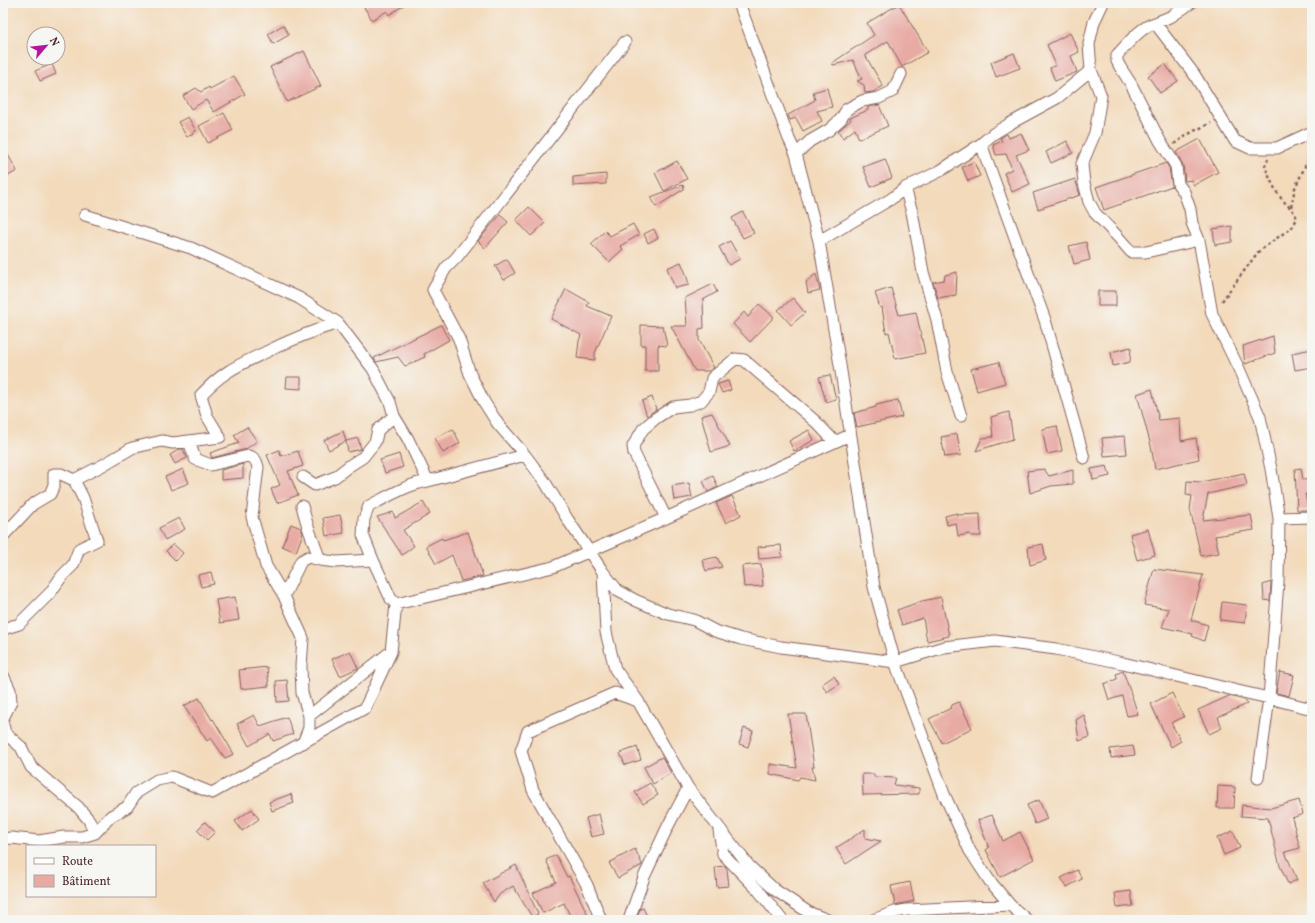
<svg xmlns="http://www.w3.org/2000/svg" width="1315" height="923" viewBox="0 0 1315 923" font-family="Vollkorn,serif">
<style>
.building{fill:#e8aba4}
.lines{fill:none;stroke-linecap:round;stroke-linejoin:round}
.minor-casing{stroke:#85605d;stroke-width:13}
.path{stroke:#85605d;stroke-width:2.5;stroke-dasharray:3 3;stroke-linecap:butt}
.minor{stroke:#fff;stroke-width:11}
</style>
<rect width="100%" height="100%" fill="#f6f6f2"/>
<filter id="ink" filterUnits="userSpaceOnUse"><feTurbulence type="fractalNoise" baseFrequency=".025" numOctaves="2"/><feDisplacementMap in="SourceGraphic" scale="8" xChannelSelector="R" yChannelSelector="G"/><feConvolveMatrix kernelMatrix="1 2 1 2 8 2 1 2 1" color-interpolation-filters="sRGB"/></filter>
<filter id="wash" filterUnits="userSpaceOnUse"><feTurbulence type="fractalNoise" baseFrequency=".012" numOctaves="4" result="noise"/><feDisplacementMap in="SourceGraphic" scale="16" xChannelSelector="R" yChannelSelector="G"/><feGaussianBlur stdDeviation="0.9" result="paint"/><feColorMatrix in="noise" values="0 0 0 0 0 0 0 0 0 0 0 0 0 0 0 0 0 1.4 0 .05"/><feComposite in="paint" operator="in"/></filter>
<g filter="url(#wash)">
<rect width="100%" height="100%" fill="#f3dabb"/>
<g id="blocks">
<!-- building -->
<path class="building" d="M370,3H407L389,15L387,11L372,20L364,7Z
M899,4L928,52L902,67L888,41L865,55L883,86L873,92L865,93L864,85L857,81L862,79L853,60L833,65L832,63L874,35L867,23Z
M283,25L289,35L273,44L268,34Z
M1070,33L1079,52L1071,56L1077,72L1055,81L1050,68L1056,65L1047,45Z
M304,51L321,86L287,102L270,67Z
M1014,53L1020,68L996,77L991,62Z
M52,64L56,74L40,81L35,71Z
M1165,64L1178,81L1160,93L1148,76Z
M234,76L245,94L214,112L206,100L191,109L183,96L196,88L201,92L209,87L210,89Z
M827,88L832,107L817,111L822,121L803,131L796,118L790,120L788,115L815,100L813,92Z
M879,105L888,126L859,139L855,129L843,138L838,131L851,120L850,118L868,110V107Z
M224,113L233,130L208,143L199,126Z
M188,117L196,131L187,137L178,122Z
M1021,133L1029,150L1016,155L1030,184L1012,192L1004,173L1012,169L1006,154L996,155L993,145L1002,141L1000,138L1007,134L1009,138Z
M1200,139L1218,172L1194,185L1191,180L1185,181L1183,165L1176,152Z
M1067,141L1073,153L1051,163L1046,152Z
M3,146L17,171L8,176L3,167Z
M885,159L892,178L871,187L863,167Z
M677,161L687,179L664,191L655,173Z
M974,162L980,176L968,181L962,167Z
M1166,163L1169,168L1172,186L1104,210L1096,187Z
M606,174V184L573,186V177Z
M1075,179L1080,195L1038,209L1033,193Z
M683,185L684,189L656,207L651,197Z
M529,207L545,223L531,236L516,220Z
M743,212L754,233L743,238L732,218Z
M500,215L508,222L485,248L478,241Z
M633,224L639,235L620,246L623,249L609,262L591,244L605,231L610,236Z
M1232,226V242L1215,245L1213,229Z
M654,229L658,238L648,243L644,234Z
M730,241L740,259L729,265L719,247Z
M1086,242L1090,260L1074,264L1069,246Z
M507,259L515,273L504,280L495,266Z
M681,262L686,274L689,285L675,288L667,268Z
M957,272L956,295L938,298L933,282L944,280L945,275Z
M816,274L820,290L808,293L806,282Z
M713,284L717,292L703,300L704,328L699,329V340L714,368L709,371H695L671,326H687L685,298Z
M891,288L899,315L916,312L925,353L895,359L889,332L886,333L882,307L880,308L875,293Z
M566,289L589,302L587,306L611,316L595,353V360L577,358L579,341L581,335L551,319Z
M1098,291H1116V306H1098Z
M793,298L805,313L791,325L778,310Z
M759,304L774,317L750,342L733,324L744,312L748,317Z
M441,325L449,340L424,354L425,357L405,366L398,357L376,362L374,358Z
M641,325L663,326L667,346L658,345V371H645V345H641Z
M1273,336L1275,353L1245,364L1243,346Z
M1131,347L1130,362L1113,366L1111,352Z
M1312,349V367L1295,370L1292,353Z
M999,362L1005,383L977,391L971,369Z
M830,375L836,399L826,402L819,377Z
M287,377H301V389L286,388Z
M728,381L731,390L722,393L718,384Z
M1152,389L1159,420L1180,418L1181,441L1196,438L1199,459L1155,469L1151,446L1137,394Z
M652,397L656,409L647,416L642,401Z
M898,400L902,417L857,427L854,413L876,407V405Z
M1009,412L1013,439L976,451L982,438L993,437L991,417Z
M712,413L730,446L711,452L701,416Z
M1057,426L1062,451L1047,454L1042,429Z
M247,427L257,441L246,449L212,458L210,453L239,443L234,435Z
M453,429L460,443L443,453L435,438Z
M809,430L814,440L794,451L789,441Z
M343,431L346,441L329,450L324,440Z
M957,434L961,455L945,457L941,437Z
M1125,436L1127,454L1104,456L1102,438Z
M358,438L361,449L348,452L346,441Z
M180,449H183L187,458L175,464L170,455Z
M279,450L281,456L298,451L303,466L288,471L298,495L277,503L271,489L280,485L267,455Z
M399,454L403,467L385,473L380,460Z
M243,464V478L221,480V470Z
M1107,466L1110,476L1093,480L1091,469Z
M1301,468L1303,480L1312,479V494H1305L1308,510H1297L1295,469Z
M183,469L189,483L171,490L165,477Z
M1044,469L1049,476L1073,470V484L1051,486L1030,493L1027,471Z
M1244,473L1247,485L1208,494L1203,520L1251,515L1254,530L1215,536L1219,553L1201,556L1190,509L1192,496L1186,495L1187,481L1201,482Z
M713,476L718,487L708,492L703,481Z
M689,483L692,497L674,500L672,486Z
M732,496L741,515L726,523L716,503Z
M423,502L430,514L403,530L414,546L402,555L377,517L393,512L395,518Z
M957,513V515L980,514L981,536H971L970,534L958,536L956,523L947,525L945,516Z
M340,515L344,533L326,536L323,518Z
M179,518L185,529L165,540L159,528Z
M291,524L301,528L303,533L296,552L282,546Z
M1148,529L1155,555L1137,560L1130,534Z
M468,532L483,576L461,581L452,555L436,564L426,546L442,538L443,540Z
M173,544L183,553L176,561L166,551Z
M1043,544L1046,560L1030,565L1028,547Z
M781,545L782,557L759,559L758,547Z
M717,557L722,567L706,571L702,560Z
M761,564L763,586L744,587L742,566Z
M1154,569L1203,575L1191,620L1208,625L1204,641L1192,636L1193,634L1162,627L1169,609L1144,605Z
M211,572L214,584L201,587L198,575Z
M1271,582L1270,601L1264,600L1263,585Z
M235,597L239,620L220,623L216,600Z
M941,597L949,636L927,641L923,618L902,625L897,610L922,601Z
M1222,602L1247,605L1245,623L1220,620Z
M350,651L358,668L340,676L332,659Z
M267,667L269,686L241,689L239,670Z
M1123,671L1138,714L1127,716L1122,696L1109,700L1104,684L1117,679L1116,674Z
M1280,672L1294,675L1289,696L1276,693Z
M834,676L839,684L827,692L822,684Z
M287,680L289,701L277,702L276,681Z
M1172,693L1184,717L1171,723L1181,741L1171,747L1151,704Z
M1229,696L1245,700L1247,704L1218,717L1222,728L1209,734L1198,710Z
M199,698L212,720L213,719L234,754L225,758L211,738L207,741L195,722H194L184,706Z
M959,702L972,728L942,743L929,719L951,708L952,705Z
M788,714H806L814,767H812L815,780L800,777L798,780L770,774V764L797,768Z
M254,715L260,726L287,717L293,734L273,741L270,734L249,746L237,724Z
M1084,715L1090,737L1079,741L1076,720Z
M744,728L753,731L748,747L739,744Z
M1133,746L1135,755L1111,758L1110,749Z
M637,747L641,760L625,765L620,753Z
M662,757L671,773L653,784L644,767Z
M862,774H874V777L896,778L894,785L919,788V794L863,795Z
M650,783L658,795L643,804L635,792Z
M1218,786L1235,787L1234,808H1217Z
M291,794L294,803L272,811L269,802Z
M1039,800L1047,819L1035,824L1027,805Z
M1299,800L1303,814L1292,818L1300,848L1285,852L1297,880L1288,884L1280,866L1268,818L1241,816L1242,805L1271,808Z
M252,809L259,819L242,831L235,821Z
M599,814L604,834L591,837L586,818Z
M992,815L1003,841L1020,832L1034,859L1000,877L986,850L989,848L978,820Z
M205,822L215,832L207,840L197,830Z
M865,829V838L881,841L846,864L836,848Z
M1233,831L1240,848L1224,855L1217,838Z
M635,849L642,864V865L618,878L609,863Z
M556,855L567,877L569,876L588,915L577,920H572L564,903L543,913L533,893L556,882L546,860Z
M516,865L538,914L532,917L513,886L500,894L494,902L483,883Z
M725,866L727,869L729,886L717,887L715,867Z
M1077,870L1082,879L1067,887L1061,878Z
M910,882L914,901L895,905L891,886Z
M1131,891L1133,906L1117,908L1115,893Z
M643,908L649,920H636L640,909Z"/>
</g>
</g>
<g filter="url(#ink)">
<use href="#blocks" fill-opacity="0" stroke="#85605d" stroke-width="1"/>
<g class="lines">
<defs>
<path id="minor" d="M739,3L789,139L796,154L819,241L840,365L874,587L895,662L944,794L970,851L989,880L1010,905L1027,920
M1103,3L1094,22L1089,44L1091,70L1101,96L1095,133L1082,164L1084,183L1089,202L1095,213L1118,237L1131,252H1146L1199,240L1212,314L1239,369L1260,417L1271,469L1279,518L1278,582L1269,698L1258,778
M1155,23L1172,16L1191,3
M625,42L457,257L446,268L433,290L459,339L470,374L484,402L498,424L525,455L545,482L568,520L603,572L618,591L637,601L668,614L694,620L715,631L741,639L781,647L895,662L944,647L995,641L1056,649L1123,663L1242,692L1269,698L1312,709
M796,154L810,141L829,130L841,119L847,109L862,101L879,98L893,91L901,74
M905,188L940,171L981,144
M85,215L191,248L299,298L338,323L373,369L390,402L394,416L408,439L428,481L525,455
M1199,240L1192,223L1190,209L1184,192L1178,184L1176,166L1160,141L1131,84L1120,67L1117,61V55C1128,44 1139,28 1155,23L1194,74L1235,141L1250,148H1277L1312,132
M819,241L891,199L905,188L912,212L923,272L937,320L947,372L961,416
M189,441L195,459L211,465L248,456L252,457L256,461L258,467L252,517L266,566L284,596
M1084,458L1045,320L981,144L993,134L1011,123L1057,98L1091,70
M303,477L315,485L335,477L349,466L363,457L375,442L378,430L394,416
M302,506L308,527L320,560L336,562L373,560
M666,518L634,453L633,446L643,429L656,418L673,407L690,405L701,401L709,392L712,378L735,359L744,360L816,422L834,441
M1279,518L1312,517
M3,536L33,504L50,494L54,485V474H61L74,480L103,465L132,448L162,441L173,443L220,437L207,416L201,395C222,372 237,366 264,353C288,341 312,331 338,323
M320,560L308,557L301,561L284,596L303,638L301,666L302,693L309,716L389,653
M603,572L606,632L615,669L638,701L688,788L749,866L775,890L808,912L828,920
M396,604L391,599L373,560L363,535L364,519L369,506C387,497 408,484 428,481
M3,629L19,624L50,593L62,576L73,565L79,549L97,540L83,498L74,480
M3,675L10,690L11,702L3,718
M3,725L5,733L21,747L31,767L78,807L89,820L95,833
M303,743L309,728V716
M719,830L723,854L759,891L782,920
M3,839L11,838L39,841L64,837H82L95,833L111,816L127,807L136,793L157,780L172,777L212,793L365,708L391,652L396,604L553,567L666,518L850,435
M601,920L587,885L533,790L521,751L528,731L615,693L638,701
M629,920L644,877L668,826L688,788
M873,920L895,912L907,910L1010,905"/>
</defs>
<!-- minor casing -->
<use href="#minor" class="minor-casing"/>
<!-- path -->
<path class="path" d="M1174,144L1192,132L1211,123
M1291,207L1295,188L1312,151
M1222,301L1258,252L1292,227L1297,219C1294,209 1287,206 1281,198C1274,189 1269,177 1265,166L1268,159"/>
<!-- minor -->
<use href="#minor" class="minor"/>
</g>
</g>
<!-- margin -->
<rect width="1315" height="923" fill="none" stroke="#f6f6f2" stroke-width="16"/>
<!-- legend -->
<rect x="26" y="845" width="130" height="52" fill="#f6f6f2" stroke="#b1a0a2"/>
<rect x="34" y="858" width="20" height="6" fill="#ffffff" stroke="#b1a0a2"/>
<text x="62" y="865" font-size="12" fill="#4a1f2b">Route</text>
<rect x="34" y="875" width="20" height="12" fill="#e8aba4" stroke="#b1a0a2"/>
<text x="62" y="885" font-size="12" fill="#4a1f2b">Bâtiment</text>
<!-- north arrow -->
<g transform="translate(46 46) rotate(62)"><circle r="19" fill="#f6f6f2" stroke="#b1a0a2"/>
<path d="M0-3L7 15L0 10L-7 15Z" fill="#b5179e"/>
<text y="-6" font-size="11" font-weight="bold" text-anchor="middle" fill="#4a1f2b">N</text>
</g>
</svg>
